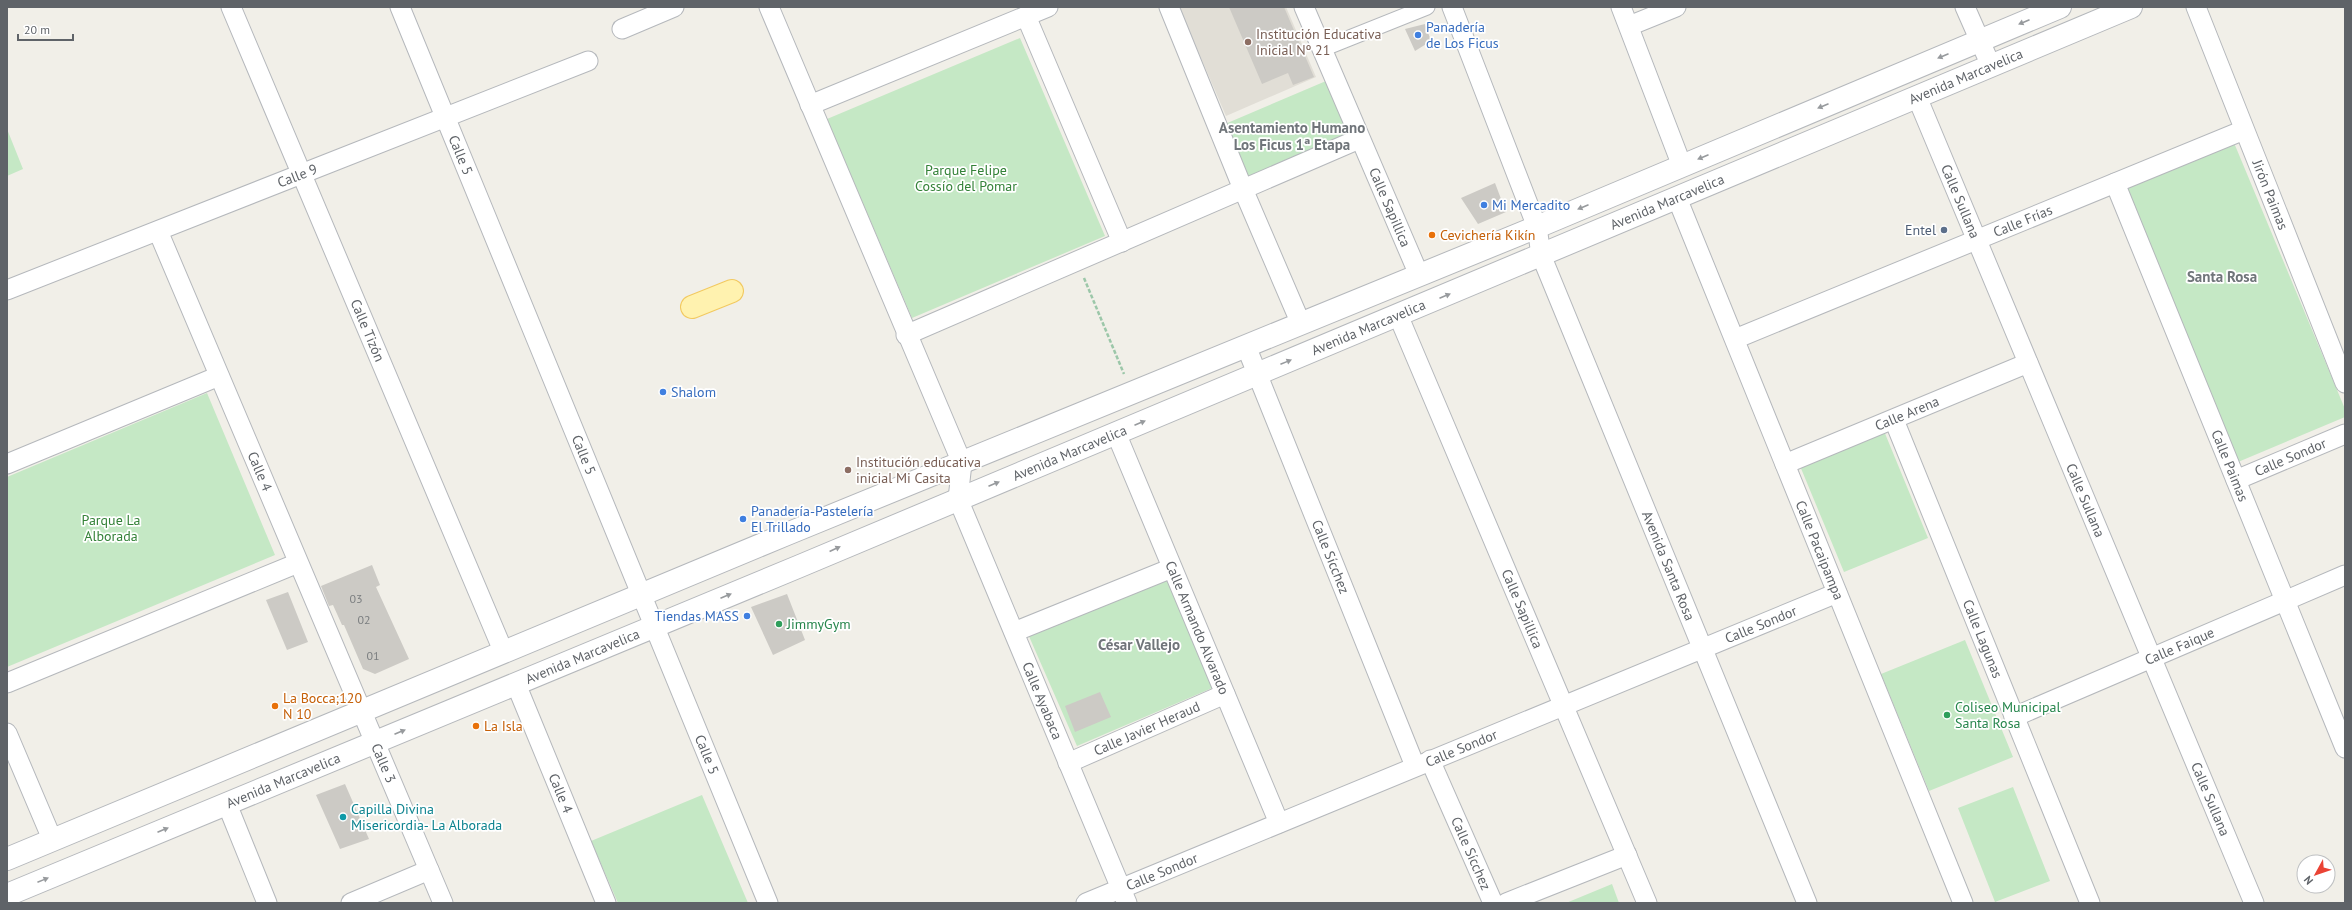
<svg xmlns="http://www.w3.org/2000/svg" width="2352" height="910" viewBox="0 0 2352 910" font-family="'PT Sans',sans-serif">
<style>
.education{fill:#e1ded6}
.green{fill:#c5e8c5}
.building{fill:#cccac5}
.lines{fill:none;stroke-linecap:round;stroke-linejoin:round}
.pedestrian-casing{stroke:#b5b8bc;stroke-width:17}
.minor-casing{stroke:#b5b8bc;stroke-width:21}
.tertiary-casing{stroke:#b5b8bc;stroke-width:24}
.primary-casing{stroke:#f2c960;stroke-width:24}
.path{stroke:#9cc7a9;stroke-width:2.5;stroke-dasharray:4 2;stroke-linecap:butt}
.pedestrian{stroke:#fff;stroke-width:15}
.minor{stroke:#fff;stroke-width:19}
.tertiary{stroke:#fff;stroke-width:22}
.primary{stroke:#fff2af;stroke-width:22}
.oneway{fill:#979a9d}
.shop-dot{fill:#3f7fe0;stroke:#fff;stroke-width:1.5}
.education-dot{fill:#8d6e63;stroke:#fff;stroke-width:1.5}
.service-dot{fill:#5c6f8a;stroke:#fff;stroke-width:1.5}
.food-dot{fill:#e8710a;stroke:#fff;stroke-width:1.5}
.leisure-dot{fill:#2e9e5b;stroke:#fff;stroke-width:1.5}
.culture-dot{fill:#0f9aa8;stroke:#fff;stroke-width:1.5}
.labels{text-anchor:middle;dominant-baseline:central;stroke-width:3.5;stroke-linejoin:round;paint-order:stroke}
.number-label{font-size:12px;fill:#7a7d7f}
.shop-label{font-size:14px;fill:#366cbe;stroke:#fff;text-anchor:start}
.education-label{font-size:14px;fill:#785e54;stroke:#fff;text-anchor:start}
.street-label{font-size:14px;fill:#5f6368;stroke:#fff}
.park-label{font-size:14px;fill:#348238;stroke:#fff}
.service-label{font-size:14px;fill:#4e5e75;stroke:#fff;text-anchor:end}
.food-label{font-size:14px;fill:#c56008;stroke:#fff;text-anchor:start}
.leisure-label{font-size:14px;fill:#27864d;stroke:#fff;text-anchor:start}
.culture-label{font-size:14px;fill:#0d838f;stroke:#fff;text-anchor:start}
.neighbourhood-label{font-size:15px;font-weight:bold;fill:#70757a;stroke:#fff}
</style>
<rect width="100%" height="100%" fill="#f1efe8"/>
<!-- education -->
<path class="education" d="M1179,7H1286L1316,77L1226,116Z"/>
<!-- green -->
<path class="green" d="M1020,38L1105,236L912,318L827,119Z
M1326,81L1352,144L1244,186L1218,127Z
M7,129L23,169L7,176Z
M2232,138L2345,409V417L2238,462L2122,184Z
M207,393L275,555L7,667V477Z
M1884,431L1928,538L1844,572L1800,466Z
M1168,574L1217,686L1077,746L1028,634Z
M1965,640L2013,757L1929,791L1881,674Z
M2013,787L2050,881L1995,902L1958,808Z
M702,795L748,903H618L591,841Z
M1612,884L1619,903H1566Z"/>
<!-- building -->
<path class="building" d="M1229,7H1284L1314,77L1293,85L1288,73L1262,84Z
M1425,24L1431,41L1415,51L1405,29Z
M1495,183L1506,212L1478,224L1461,198Z
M372,565L380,585L376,587L409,659L375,674L363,669L344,625H342L333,605L329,606L321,586Z
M288,592L308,642L287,650L266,600Z
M787,594L805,640L773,655L751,607Z
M1100,692L1111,717L1075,732L1065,706Z
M345,784L369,839L340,849L316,795Z"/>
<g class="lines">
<defs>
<path id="pedestrian" d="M1322,49L1427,7"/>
<g id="minor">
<path id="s1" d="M231,7L504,653"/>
<path id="s2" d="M400,7L768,903"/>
<path id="s3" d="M769,7L962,463L958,499L1127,903"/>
<path d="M1169,7L1243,189L1301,324"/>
<path id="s4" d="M1304,7L1419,275"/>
<path id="s5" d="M1452,7L1537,227L1541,255L1807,903"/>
<path d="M1621,7L1682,166"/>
<path d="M1965,7L1991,66"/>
<path id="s6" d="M2196,7L2345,383"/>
<path d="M1026,16L1122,242"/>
<path d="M1629,26L1676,7"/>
<path d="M622,29L674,7"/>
<path id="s7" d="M1917,97L2254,903"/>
<path d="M810,105L1048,7"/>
<path id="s8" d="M2115,183L2345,748"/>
<path id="s9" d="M1677,198L1963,903"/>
<path id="s10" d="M158,231L443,903"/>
<path id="s11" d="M7,290L588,61"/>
<path id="s12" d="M1398,315L1647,903"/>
<path d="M906,335L1359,139"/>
<path id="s13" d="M1735,339L2244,130"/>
<path id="s14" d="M1246,346L1415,766"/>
<path id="s15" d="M1894,420L2090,903"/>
<path id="s16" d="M1116,433L1279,823"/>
<path d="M7,464L219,376"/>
<path id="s17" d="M1785,464L2028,363"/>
<path id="s18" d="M2236,480L2345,434"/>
<path d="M1014,632L1172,568"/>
<path d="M7,683L298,563"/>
<path id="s19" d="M516,684L606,903"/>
<path id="s20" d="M2014,717L2345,575"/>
<path d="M7,733L52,839"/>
<path id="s21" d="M1430,760L1493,903"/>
<path id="s22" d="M1068,763L1225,694"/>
<path d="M227,804L267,903"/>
<path d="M351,903L429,870"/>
<path id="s23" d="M1086,903L1837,593"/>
<path d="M1506,903L1627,855"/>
</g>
<g id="tertiary">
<path d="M7,859L787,534L1537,227L2060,7"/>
<path id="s24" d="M7,895L800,566L2131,7"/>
</g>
<path id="primary" d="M692,307L732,291"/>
</defs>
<!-- pedestrian casing -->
<use href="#pedestrian" class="pedestrian-casing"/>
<!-- minor casing -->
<use href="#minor" class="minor-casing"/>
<!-- tertiary casing -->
<use href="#tertiary" class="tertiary-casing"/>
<!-- primary casing -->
<use href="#primary" class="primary-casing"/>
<!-- path -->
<path class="path" d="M1084,278L1124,374"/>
<!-- pedestrian -->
<use href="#pedestrian" class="pedestrian"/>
<!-- minor -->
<use href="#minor" class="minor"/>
<!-- tertiary -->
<use href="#tertiary" class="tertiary"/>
<!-- primary -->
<use href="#primary" class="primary"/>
</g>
<!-- one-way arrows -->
<defs><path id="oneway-solid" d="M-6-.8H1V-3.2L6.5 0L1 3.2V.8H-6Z"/></defs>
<g class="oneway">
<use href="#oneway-solid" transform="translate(2024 22) rotate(157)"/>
<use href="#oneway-solid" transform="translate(1943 56) rotate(157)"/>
<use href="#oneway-solid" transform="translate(1823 106) rotate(157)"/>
<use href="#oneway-solid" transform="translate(1703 157) rotate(157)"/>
<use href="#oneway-solid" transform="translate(1583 207) rotate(157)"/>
<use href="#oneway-solid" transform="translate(1445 296) rotate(-23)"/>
<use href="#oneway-solid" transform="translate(1286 362) rotate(-22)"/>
<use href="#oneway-solid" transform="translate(1140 423) rotate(-23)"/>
<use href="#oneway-solid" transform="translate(994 484) rotate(-23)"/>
<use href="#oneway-solid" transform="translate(835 549) rotate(-25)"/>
<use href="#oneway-solid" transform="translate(726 596) rotate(-23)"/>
<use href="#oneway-solid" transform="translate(400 732) rotate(-23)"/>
<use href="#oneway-solid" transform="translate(163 830) rotate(-23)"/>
<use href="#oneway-solid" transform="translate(43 880) rotate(-22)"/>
</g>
<!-- markers -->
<g class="shop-dot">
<circle cx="1418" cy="35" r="4"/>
<circle cx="1484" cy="205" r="4"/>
<circle cx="663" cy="392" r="4"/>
<circle cx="743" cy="519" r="4"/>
<circle cx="747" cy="616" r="4"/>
</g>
<g class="education-dot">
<circle cx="1248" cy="42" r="4"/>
<circle cx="848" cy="470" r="4"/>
</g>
<circle class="service-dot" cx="1944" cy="230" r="4"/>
<g class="food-dot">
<circle cx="1432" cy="235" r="4"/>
<circle cx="275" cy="706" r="4"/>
<circle cx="476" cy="726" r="4"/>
</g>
<g class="leisure-dot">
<circle cx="779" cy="624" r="4"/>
<circle cx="1947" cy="715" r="4"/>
</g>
<circle class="culture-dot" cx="343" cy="817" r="4"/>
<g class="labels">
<!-- number labels -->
<g class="number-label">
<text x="356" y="598">03</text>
<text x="364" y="619">02</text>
<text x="373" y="655">01</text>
</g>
<!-- shop labels -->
<g class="shop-label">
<text x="1426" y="27">Panadería<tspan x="1426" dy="16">de Los Ficus</tspan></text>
<text x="1492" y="205">Mi Mercadito</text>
<text x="671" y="392">Shalom</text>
<text x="751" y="511">Panadería-Pastelería<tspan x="751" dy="16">El Trillado</tspan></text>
<text x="739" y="616" text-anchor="end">Tiendas MASS</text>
</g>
<!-- education labels -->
<g class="education-label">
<text x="1256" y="34">Institución Educativa<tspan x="1256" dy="16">Inicial Nº 21</tspan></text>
<text x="856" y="462">Institución educativa<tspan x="856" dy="16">inicial Mi Casita</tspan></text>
</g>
<!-- street labels -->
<g class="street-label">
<text stroke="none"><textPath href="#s24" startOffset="2123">Avenida Marcavelica</textPath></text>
<text stroke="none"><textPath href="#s2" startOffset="160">Calle 5</textPath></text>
<text stroke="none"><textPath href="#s11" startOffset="312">Calle 9</textPath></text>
<text stroke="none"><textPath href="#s6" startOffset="202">Jirón Paimas</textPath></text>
<text stroke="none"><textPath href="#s7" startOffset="113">Calle Sullana</textPath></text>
<text stroke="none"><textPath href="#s24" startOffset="1799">Avenida Marcavelica</textPath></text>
<text stroke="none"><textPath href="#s4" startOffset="218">Calle Sapillica</textPath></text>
<text stroke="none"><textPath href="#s13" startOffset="311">Calle Frías</textPath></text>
<text stroke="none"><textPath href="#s24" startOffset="1475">Avenida Marcavelica</textPath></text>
<text stroke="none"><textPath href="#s1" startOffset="351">Calle Tizón</textPath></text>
<text stroke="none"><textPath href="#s17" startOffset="132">Calle Arena</textPath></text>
<text stroke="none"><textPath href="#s24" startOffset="1151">Avenida Marcavelica</textPath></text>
<text stroke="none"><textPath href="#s2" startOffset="484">Calle 5</textPath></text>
<text stroke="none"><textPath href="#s18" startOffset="59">Calle Sondor</textPath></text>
<text stroke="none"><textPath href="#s8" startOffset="305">Calle Paimas</textPath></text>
<text stroke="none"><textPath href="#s10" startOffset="261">Calle 4</textPath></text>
<text stroke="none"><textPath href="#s7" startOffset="437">Calle Sullana</textPath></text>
<text stroke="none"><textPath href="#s9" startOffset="380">Calle Pacaipampa</textPath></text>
<text stroke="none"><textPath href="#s14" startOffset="227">Calle Sícchez</textPath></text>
<text stroke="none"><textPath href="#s5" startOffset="600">Avenida Santa Rosa</textPath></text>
<text stroke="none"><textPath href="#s12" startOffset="319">Calle Sapillica</textPath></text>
<text stroke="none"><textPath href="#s23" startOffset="730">Calle Sondor</textPath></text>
<text stroke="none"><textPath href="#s16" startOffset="211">Calle Armando Alvarado</textPath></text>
<text stroke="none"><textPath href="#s15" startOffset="236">Calle Lagunas</textPath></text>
<text stroke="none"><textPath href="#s20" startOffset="180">Calle Faique</textPath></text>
<text stroke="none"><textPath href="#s24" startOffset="623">Avenida Marcavelica</textPath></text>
<text stroke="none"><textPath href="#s3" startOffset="750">Calle Ayabaca</textPath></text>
<text stroke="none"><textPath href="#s22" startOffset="86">Calle Javier Heraud</textPath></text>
<text stroke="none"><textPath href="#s23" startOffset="406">Calle Sondor</textPath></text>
<text stroke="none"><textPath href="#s2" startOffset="808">Calle 5</textPath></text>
<text stroke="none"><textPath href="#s10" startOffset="578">Calle 3</textPath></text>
<text stroke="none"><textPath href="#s24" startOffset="299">Avenida Marcavelica</textPath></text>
<text stroke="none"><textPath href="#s19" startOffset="118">Calle 4</textPath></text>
<text stroke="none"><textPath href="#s7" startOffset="761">Calle Sullana</textPath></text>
<text stroke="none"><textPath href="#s21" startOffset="102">Calle Sícchez</textPath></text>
<text stroke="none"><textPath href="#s23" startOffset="82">Calle Sondor</textPath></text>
</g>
<!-- park labels -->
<g class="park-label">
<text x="966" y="170">Parque Felipe<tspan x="966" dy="16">Cossío del Pomar</tspan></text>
<text x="111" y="520">Parque La<tspan x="111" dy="16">Alborada</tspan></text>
</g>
<!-- service labels -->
<g class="service-label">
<text x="1936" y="230">Entel</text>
</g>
<!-- food labels -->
<g class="food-label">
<text x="1440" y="235">Cevichería Kikín</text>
<text x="283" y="698">La Bocca;120<tspan x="283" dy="16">N 10</tspan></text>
<text x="484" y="726">La Isla</text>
</g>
<!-- leisure labels -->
<g class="leisure-label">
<text x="787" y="624">JimmyGym</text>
<text x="1955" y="707">Coliseo Municipal<tspan x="1955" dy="16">Santa Rosa</tspan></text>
</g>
<!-- culture labels -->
<g class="culture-label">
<text x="351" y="809">Capilla Divina<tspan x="351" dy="16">Misericordia- La Alborada</tspan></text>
</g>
<!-- neighbourhood labels -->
<g class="neighbourhood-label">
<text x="1292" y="127">Asentamiento Humano<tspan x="1292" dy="17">Los Ficus 1ª Etapa</tspan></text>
<text x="2222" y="276">Santa Rosa</text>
<text x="1139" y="644">César Vallejo</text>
</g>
</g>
<!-- border -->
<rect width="2352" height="910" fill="none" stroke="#5f6368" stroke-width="16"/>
<!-- north arrow -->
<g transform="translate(2316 874) rotate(230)"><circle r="19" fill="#ffffff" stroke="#bfc1c3"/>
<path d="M0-3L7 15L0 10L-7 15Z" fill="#ea4335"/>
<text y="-6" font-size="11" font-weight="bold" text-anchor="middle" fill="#5f6368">N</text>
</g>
<!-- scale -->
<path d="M18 34v6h55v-6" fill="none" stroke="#5f6368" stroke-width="2"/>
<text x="24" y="34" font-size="12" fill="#5f6368" stroke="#ffffff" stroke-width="3" paint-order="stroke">20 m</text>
</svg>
